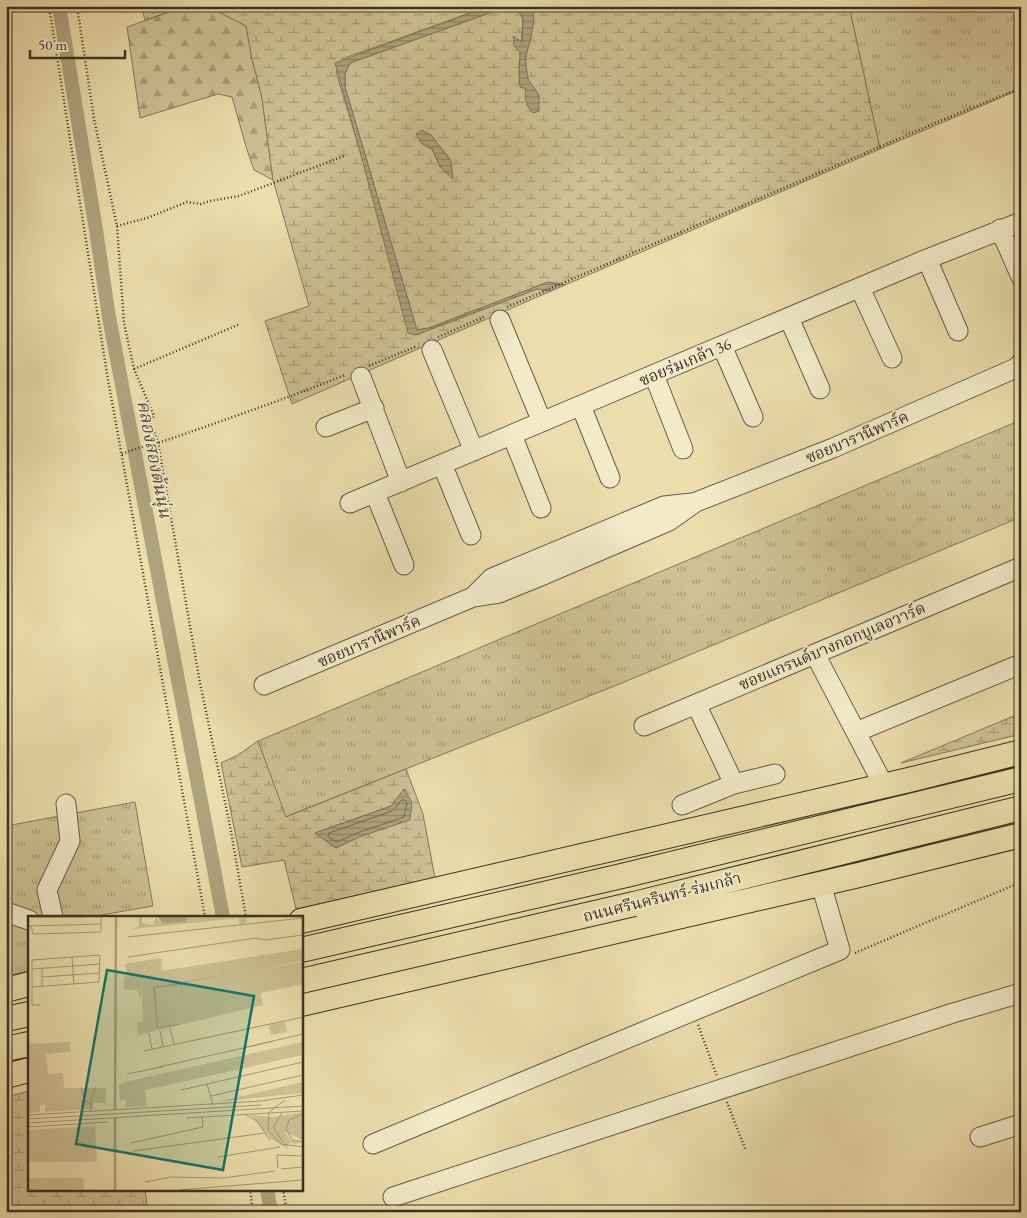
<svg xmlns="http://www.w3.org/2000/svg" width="1027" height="1218" viewBox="0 0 1027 1218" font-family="'EB Garamond','Noto Serif Thai',serif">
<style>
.grass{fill:url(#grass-tufts);stroke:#84795e}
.forest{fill:url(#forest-firs);stroke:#84795e}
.wetland{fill:url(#wetland-marsh);stroke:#84795e;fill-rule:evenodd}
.garden{fill:url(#garden-dots);stroke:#84795e}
.water{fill:url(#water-rules);stroke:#80755b}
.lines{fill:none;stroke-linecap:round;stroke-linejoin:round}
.shore{stroke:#746a52;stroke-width:1}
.canal{stroke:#afa37e;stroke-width:14}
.minor-casing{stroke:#665c48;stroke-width:21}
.major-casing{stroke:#3a3126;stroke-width:26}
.path{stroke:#3a3126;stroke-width:2.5;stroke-dasharray:1 2.5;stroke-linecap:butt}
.minor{stroke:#f2eac9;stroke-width:19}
.major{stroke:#ebdeac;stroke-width:24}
.major-bridge-casing{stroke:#3a3126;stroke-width:26;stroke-linecap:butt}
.major-bridge{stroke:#ebdeac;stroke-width:24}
.labels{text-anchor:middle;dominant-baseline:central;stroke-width:4;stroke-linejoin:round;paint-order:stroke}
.street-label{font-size:16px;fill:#3a3126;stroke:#f2eac9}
.water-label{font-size:18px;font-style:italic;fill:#574e3c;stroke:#f2eac9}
.inset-river{fill:none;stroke:#afa37e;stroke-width:2.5}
.inset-road{fill:none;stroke:#a49976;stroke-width:1}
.view{fill:#0f766e;fill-opacity:0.15;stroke:#0f766e;stroke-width:2.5}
.inset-edge{fill:none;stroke:#3a3126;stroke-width:2.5}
</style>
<defs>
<pattern id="grass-tufts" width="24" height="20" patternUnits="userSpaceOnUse" patternTransform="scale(1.25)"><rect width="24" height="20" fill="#cdc195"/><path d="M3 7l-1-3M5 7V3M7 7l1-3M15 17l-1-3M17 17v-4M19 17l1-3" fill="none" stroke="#a79d79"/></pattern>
<pattern id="forest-firs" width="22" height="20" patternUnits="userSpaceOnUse" patternTransform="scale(1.25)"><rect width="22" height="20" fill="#cdc195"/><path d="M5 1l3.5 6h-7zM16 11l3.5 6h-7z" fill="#a79d79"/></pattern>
<pattern id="wetland-marsh" width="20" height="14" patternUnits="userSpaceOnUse" patternTransform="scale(1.25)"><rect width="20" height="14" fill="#cdc195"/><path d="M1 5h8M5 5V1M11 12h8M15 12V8" fill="none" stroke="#a79d79"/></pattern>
<pattern id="garden-dots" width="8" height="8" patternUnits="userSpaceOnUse" patternTransform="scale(1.25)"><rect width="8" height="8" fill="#cdc195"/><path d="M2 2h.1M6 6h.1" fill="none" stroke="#a79d79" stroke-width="1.8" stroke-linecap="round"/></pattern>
<pattern id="water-rules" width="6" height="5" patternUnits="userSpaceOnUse" patternTransform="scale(1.25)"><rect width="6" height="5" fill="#afa37e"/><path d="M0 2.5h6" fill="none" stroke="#8f8567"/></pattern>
</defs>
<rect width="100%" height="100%" fill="#ebdeac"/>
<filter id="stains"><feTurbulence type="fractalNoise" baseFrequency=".004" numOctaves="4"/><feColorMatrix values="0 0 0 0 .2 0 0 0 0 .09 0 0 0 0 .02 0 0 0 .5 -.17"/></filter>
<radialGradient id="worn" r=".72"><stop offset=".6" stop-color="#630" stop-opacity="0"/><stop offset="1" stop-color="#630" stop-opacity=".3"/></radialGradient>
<!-- grass -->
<path class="grass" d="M849,6H1021V89L880,149Z
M1021,420V517L622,683L285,817L258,741Z
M135,802L153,906L90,917H29V971L6,976V826Z"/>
<!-- forest -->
<path class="forest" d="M186,6H207L246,26L252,59L262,98L273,180L254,170L247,150L232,97L218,94L140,118L127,27Z"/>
<!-- wetland -->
<path class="wetland" d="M207,6H489L342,59L336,72L416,335L537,289L551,291L292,404L265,321L309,306L273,180L262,98L252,59L246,26Z
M509,6H522L509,11H519L523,19L519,74L526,89L539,95C535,90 530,84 528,79C520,56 536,32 533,8L535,6H849L880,149L565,285L548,282L429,328L417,330L345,87V74L350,63ZM431,135L451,161L440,167L432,149L421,143Z
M1021,713V734L901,763Z
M258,741L286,817L406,769L423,814L435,878L296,909L284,860L242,867L221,763L238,755ZM391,806L359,837L336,848L315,833Z
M29,1091V1189H145L148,1212H6V1097Z"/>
<!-- garden -->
<path class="garden" d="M141,6H186L145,20Z"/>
<!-- water -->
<path class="water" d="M489,6H509L350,63L345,74V87L417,330L429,328L548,282L565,285L551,291L537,289L415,335L408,333L361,155L335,63Z
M522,6H535L533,8L534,18L531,38L525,58L528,79L539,95V111L533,113C526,106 524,99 526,89L520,87L519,74L520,52L514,46L513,36L522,42L523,19L519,11L506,12Z
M422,130L431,135L451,161L453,179L440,167L432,149L421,143L416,134Z
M404,789L412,802L410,820L359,837L336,848L315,833L391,806Z"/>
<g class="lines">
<!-- shore -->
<path class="shore" d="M402,800H405L407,803L404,817L357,833L337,842L328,837L329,833L392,811Z"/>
<!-- canal -->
<path class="canal" d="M59,6L96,230L109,317L223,917
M267,1189L271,1212"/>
<defs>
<path id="minor" d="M1000,229L1021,277
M927,259L958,331
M860,288L892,358
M789,318L820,389
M500,320L542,422
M722,346L753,417
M432,350L474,451
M654,375L683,449
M361,377L401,482
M581,406L610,478
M326,427L374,408
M512,435L541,508
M442,464L471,535
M375,493L404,565
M350,503L927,259L1021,222
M473,597L492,578L664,506L692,503
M815,654L884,786
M264,685L473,597L499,593L541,576L669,521L696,502L833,448L1016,368L1021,363
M696,704L734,784
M644,726L1021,567
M856,732L1021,664
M682,805L734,784L775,774
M6,912L29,920
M53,917L47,890L70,841L66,804
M980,1137L1021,1124
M373,1144L840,950L821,884
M393,1197L953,1013L1021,993"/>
<path id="major" d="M626,875L1021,779
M634,904L1021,808
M301,921L913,779L1021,752
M6,990L29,984
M301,1004L859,875L1021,835
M6,1019L29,1014
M6,1049L29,1044
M6,1076L29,1070"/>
</defs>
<!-- minor casing -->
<use href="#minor" class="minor-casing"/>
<!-- major casing -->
<use href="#major" class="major-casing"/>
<!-- path -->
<path class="path" d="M49,6L107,374L205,917
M77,6L94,119L117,226L124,323L134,369L154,416L150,422L158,443L200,683L230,826L246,917
M117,226L147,218L187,202L201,204L210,201L239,196L344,156
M507,307L935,123L1021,88
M438,337L486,316
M369,366L417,346
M134,369L240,324
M122,454C138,447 156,444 173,438C230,418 288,398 345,375
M855,953L1021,882
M698,1025L717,1076
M727,1102L746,1151
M250,1189L253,1212
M283,1189L287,1212"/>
<!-- minor -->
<use href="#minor" class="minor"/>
<!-- major -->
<use href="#major" class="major"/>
<defs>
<path id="major-bridge" d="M301,950L626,875
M301,981L634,904"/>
</defs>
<!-- major-bridge casing -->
<use href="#major-bridge" class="major-bridge-casing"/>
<!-- major-bridge -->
<use href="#major-bridge" class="major-bridge"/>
</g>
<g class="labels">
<!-- street labels -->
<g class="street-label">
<text transform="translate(685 362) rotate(-23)">ซอยร่มเกล้า 36</text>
<text transform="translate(857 437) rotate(-23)">ซอยบารานีพาร์ค</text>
<text transform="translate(369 641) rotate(-23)">ซอยบารานีพาร์ค</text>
<text transform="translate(832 646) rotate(-23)">ซอยแกรนด์บางกอกบูเลอวาร์ด</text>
<text transform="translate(662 897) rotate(-14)">ถนนศรีนครินทร์-ร่มเกล้า</text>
</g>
<!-- water labels -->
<g class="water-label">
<text transform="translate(155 459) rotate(79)">คลองสองต้นนุ่น</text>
</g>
</g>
<!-- overview -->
<g transform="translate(28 916)">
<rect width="275" height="275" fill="#ebdeac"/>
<path d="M111,1H114V7L125,9L128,1L132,6L158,1H230L218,2V7L211,8V2L105,13L111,10ZM275,56V68L233,77L235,89L201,97L200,71ZM42,126L43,136L18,138L20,158L35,157L36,172H78V187H65V193L17,196V189H12V196L0,197V128ZM275,126V139L99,178L97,166Z" fill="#cdc195"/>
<path d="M107,59L113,64V86L109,74H96V61Z" fill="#cdc195"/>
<path d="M275,33V45L125,71L275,46V56L200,71L201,97L110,119L109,107L115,105L113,64L107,59ZM97,166L99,178L117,174L119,190L98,191V184H92L91,169ZM275,166V177L188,186ZM67,210L69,246H0V214ZM0,262H55L56,274H0Z" fill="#cdc195"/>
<path d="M275,196V224L257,216L262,224L273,228L261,227L259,232L243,223L223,199L245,201Z" fill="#cdc195"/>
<path d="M133,42L134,55L99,60L97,48ZM257,106L259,116L243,119L241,109Z" fill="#cdc195"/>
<path d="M130,1H158V6L134,7ZM275,45L154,67L153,83V69L127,72L130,111L150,108L152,109L129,112L125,71Z" fill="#afa37e"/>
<path class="inset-river" d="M87,194L88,1M87,274V202"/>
<path class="inset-road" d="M3,1H58M1,10L73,8M3,10L5,18L73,16V1M100,21L275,2M44,41L46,68M100,41L228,22L237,24L275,19M14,52V71M4,53L72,48M14,61L72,57M4,71L71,66L72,39L4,44V89H12M142,112L146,128M132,115L135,130M121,117L124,133M215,132L275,118M116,135L275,101M131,151L246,125M99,158L134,151M179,168L185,189M53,171L56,184L63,188M153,174L275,146M183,180L275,159M257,184L241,196L240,214L253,228L275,231M63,195V182L68,171M254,197L245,211L255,226M275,198L261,204L258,213L264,224L275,226M0,199L233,185L275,179M218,199L229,205L242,224M158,202L275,195M0,203L234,189M0,207L275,190M0,211L79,206M103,227L175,211L174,201M105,235L237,217M190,241L252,231M250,252L249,239L275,240M253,253L275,251M117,266L143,261L195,262L247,255M151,274L275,264"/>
<path class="view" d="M79,54L226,80L195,254L48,228Z"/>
<rect width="275" height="275" class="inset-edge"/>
</g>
<!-- margin -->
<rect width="1027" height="1218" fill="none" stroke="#ebdeac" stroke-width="25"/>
<rect x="8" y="8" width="1012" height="1203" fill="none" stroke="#3a3126" stroke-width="2.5"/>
<rect x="12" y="12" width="1002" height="1193" fill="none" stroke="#3a3126"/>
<!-- scale -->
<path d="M30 50v8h95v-8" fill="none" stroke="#3a3126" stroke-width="2.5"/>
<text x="38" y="50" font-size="15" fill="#3a3126" stroke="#f2eac9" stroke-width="4" paint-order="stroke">50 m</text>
<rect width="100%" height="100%" filter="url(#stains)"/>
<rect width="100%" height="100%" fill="url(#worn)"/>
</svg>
